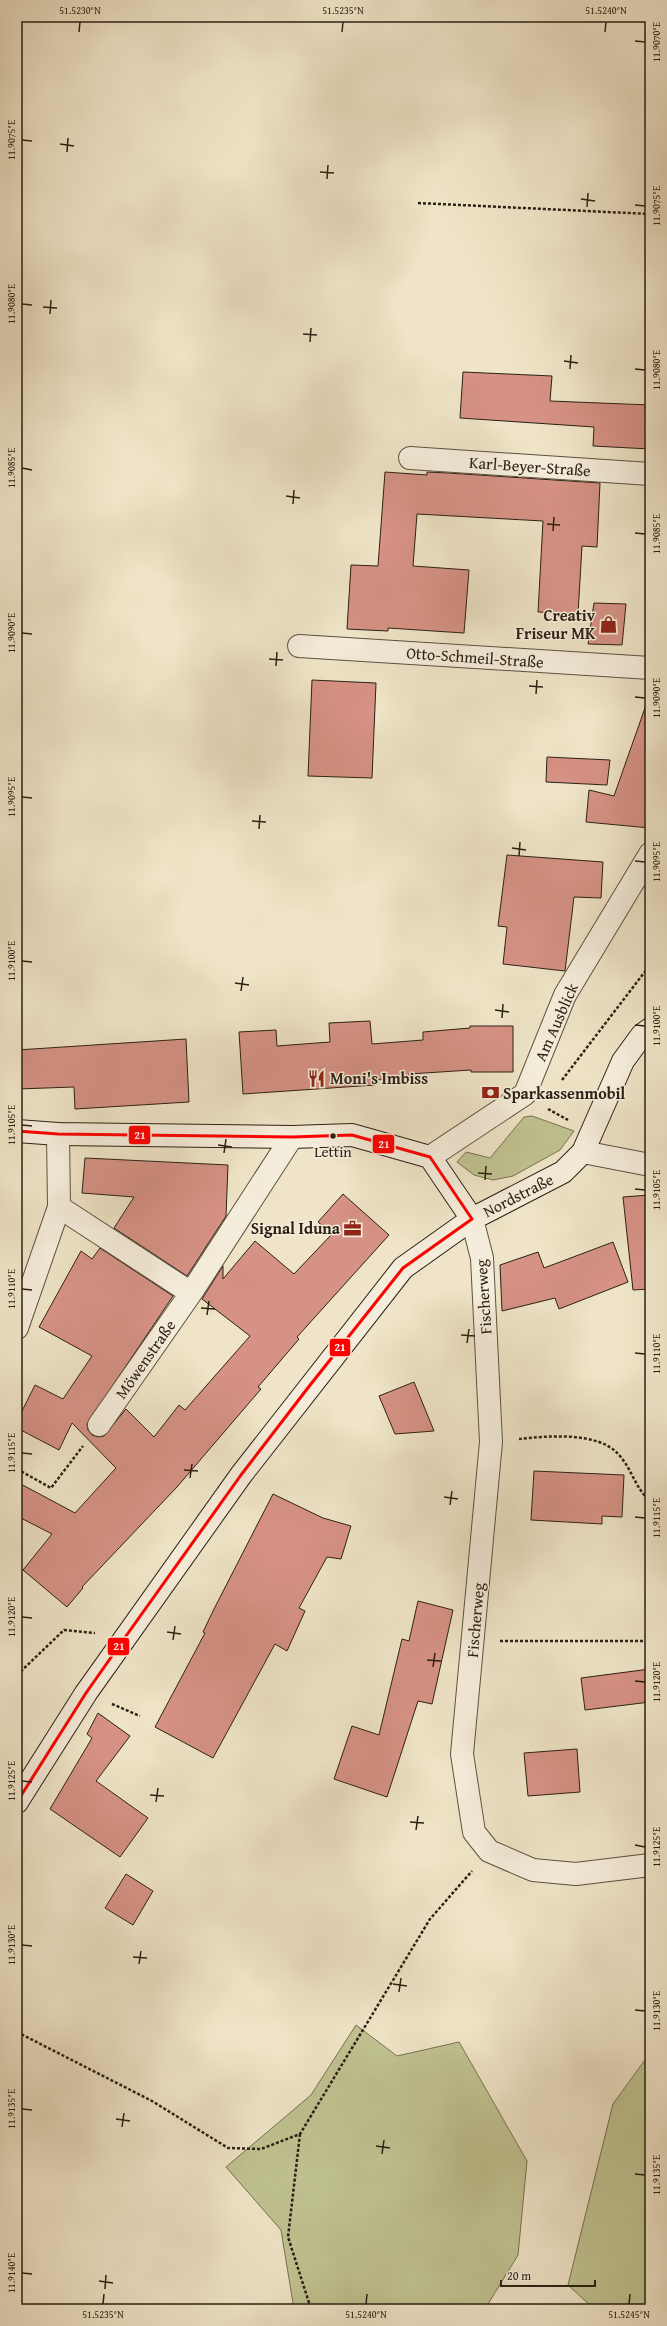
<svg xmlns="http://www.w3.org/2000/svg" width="667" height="2326" viewBox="0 0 667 2326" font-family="'Gentium Book Plus',serif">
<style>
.green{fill:#c0c291;stroke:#767152}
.building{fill:#d69285;stroke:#2b2014}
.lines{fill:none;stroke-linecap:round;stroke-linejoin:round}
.street-casing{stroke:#5c5141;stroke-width:24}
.secondary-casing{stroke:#2b2014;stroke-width:24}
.path{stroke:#2b2014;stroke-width:2.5;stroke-dasharray:3 2;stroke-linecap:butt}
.street{stroke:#f5eddb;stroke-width:22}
.secondary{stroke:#f5eddb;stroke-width:22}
.bus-1-casing{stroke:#f5eddb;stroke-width:6}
.bus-1{stroke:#f00;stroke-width:3}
.ticks{fill:none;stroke:#2b2014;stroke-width:1.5}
.bus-dot{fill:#2b2014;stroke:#f5eddb;stroke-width:1.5}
.labels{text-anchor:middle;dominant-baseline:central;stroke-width:3;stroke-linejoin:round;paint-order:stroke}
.bus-label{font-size:15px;fill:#2b2014;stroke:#f5eddb}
.street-label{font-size:16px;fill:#2b2014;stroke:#f5eddb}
.poi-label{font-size:16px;font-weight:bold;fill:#2b2014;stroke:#f5eddb;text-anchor:end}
.line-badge{stroke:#f5eddb;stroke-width:1.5}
.badge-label{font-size:11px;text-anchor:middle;font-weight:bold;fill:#fff}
.neatline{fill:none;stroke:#2b2014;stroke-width:1.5}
.ticks-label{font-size:10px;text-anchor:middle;fill:#2b2014}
</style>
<rect width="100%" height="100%" fill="#efe4c7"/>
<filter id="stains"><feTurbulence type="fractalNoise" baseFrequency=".005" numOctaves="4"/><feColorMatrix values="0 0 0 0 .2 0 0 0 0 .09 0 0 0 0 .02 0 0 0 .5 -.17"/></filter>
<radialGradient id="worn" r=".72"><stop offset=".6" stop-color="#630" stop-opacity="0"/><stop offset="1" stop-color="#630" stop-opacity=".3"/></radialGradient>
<!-- green -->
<path class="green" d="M532,1116L574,1131L560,1150L513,1176L493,1180L474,1175L457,1162L466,1152L490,1158L524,1117Z
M356,2025L397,2056L459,2042L527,2161L518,2255L485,2309H294L281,2230L226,2167L311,2095Z
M650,2053V2309H594L568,2285L613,2104Z"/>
<!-- building -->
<path class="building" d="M463,372L552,376L550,401L650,405V449L593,446L594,427L460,418Z
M385,472L427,475V472L448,473L600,483L597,547L582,546L578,614L538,612L543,521L417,514L413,566L469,570L464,633L388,628V631L347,629L351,565L378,566Z
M594,603L626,604L622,645L588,644Z
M312,680L376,683L372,778L308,776Z
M646,705L650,706V828L586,822L589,790L614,796Z
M547,757L610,760L607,785L546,782Z
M507,855L603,862L601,898L574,897L565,971L503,964L507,927L498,926Z
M370,1021L372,1044L423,1040V1032L470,1028V1026H513V1072H471V1070L409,1074V1078L374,1080L375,1085L243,1094L239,1032L276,1030L277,1046L330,1042L329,1023Z
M186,1039L189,1102L75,1109L74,1087L17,1089V1050Z
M85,1158L228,1165L226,1216L187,1276L114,1228L134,1197L82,1193Z
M343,1194L389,1235L297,1337L299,1339L258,1387L261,1389L177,1487L82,1587L83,1588L67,1607L23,1570L52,1534L17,1516V1482L75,1513L116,1468L72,1423L59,1450L17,1428V1421L35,1385L63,1399L92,1356L39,1327L81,1251L92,1259L100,1248L173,1296L87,1424L88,1430L92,1435L98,1437L104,1436L126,1409L154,1437L179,1405L185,1410L250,1336L202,1299L223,1266V1279L255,1241L294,1274L332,1234L318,1222Z
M650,1195V1289L633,1290L623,1197Z
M613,1242L628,1282L559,1309L555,1298L502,1311L500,1265L538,1252L544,1268Z
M414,1382L434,1431L395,1434L379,1396Z
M534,1471L624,1475L622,1517L602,1516V1524L531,1520Z
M273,1494L323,1518L351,1526L341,1559L327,1557L299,1608L305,1611L287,1651L275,1644L213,1758L155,1727L205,1633L203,1632L214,1609Z
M418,1601L453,1610L432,1704L418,1701L387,1797L334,1779L352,1726L379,1735L402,1639L409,1641Z
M650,1669V1702L585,1710L581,1678Z
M98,1713L130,1736L96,1781L148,1818L120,1857L50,1809L92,1738L87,1734Z
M577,1749L580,1792L528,1796L524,1753Z
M126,1874L153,1891L133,1925L105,1908Z"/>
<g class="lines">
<defs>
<path id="street" d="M410,458L650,474
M299,646L650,668
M583,1152L650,1165
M430,1157L525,1094L565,995L650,854
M59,1207L191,1293
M472,1219L482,1258L491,1442L462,1754L474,1832L489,1851L533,1870L576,1874L650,1865
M17,1328L59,1207L58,1134
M99,1425L191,1293L292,1137"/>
<path id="secondary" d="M17,1131L58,1134L292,1137L352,1135L430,1157L472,1219
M17,1802L86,1693L241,1475L403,1268L472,1219L563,1172L583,1152L623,1061L642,1035L650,1029"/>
</defs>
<!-- street casing -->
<use href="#street" class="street-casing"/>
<!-- secondary casing -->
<use href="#secondary" class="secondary-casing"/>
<!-- path -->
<path class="path" d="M418,203L650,214
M562,1080L650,965
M548,1109L568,1120
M519,1439C547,1436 599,1431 619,1455C632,1469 635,1488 650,1501
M17,1469L51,1488L83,1446
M500,1641H650
M17,1675L64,1630L95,1633
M112,1704L140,1716
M17,2032L152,2101L228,2148L261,2149L300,2134L430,1919L472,1871
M300,2134L288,2237L311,2309"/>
<!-- street -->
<use href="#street" class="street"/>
<!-- secondary -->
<use href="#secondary" class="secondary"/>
<defs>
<path id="bus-1" d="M17,1131L58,1134L292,1137L352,1135L430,1157L472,1219
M17,1802L86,1693L126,1636L241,1475L307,1389L403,1268L472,1219"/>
</defs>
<!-- bus-1 casing -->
<use href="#bus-1" class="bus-1-casing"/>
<!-- bus-1 -->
<use href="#bus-1" class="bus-1"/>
</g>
<!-- ticks -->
<path class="ticks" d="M79,32L80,22M342,32L343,22M605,32L606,22M635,41L645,42M22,140L32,141M60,144L74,146M67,152L68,138M320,172L334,173M327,179L328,165M581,199L595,201M635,205L645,206M587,207L588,193M22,304L32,305M43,307L57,308M50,314L51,300M303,334L317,335M310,342L311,328M564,361L578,363M570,369L571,355M635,369L645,370M22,468L32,470M286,496L300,498M293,504L294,490M547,524L560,525M553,531L554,517M635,533L645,534M22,633L32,634M269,659L283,660M276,666L277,652M529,686L543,687M536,694L537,680M635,697L645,698M22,797L32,798M252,821L266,822M259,829L260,815M512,848L526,850M519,856L520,842M635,861L645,862M22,961L32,962M235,983L249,985M241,991L243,977M495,1010L509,1012M502,1018L503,1004M635,1025L645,1026M22,1125L32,1126M218,1145L232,1147M224,1153L226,1139M478,1173L492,1174M485,1180L486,1166M635,1189L645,1190M22,1289L32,1290M201,1308L215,1309M207,1315L209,1301M461,1335L475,1336M467,1343L469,1329M635,1353L645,1354M22,1453L32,1454M184,1470L198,1471M190,1478L192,1464M444,1497L458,1499M450,1505L452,1491M635,1517L645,1518M22,1617L32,1618M167,1632L181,1634M173,1640L175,1626M427,1660L441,1661M433,1667L435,1653M635,1681L645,1682M22,1781L32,1782M150,1795L164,1796M156,1802L158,1788M410,1822L424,1823M416,1830L418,1816M635,1845L645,1847M22,1945L32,1946M133,1957L147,1958M139,1964L141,1951M393,1984L407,1986M399,1992L401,1978M635,2010L645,2011M22,2109L32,2110M116,2119L130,2121M122,2127L124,2113M376,2146L390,2148M382,2154L384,2140M635,2174L645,2175M22,2273L32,2274M99,2281L113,2283M105,2289L106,2275M103,2304L104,2294M366,2304L367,2294M629,2304L630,2294"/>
<!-- icons -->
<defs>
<symbol id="shop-bare" viewBox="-9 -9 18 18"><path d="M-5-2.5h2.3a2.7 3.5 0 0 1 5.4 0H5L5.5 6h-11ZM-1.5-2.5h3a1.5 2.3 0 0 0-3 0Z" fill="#8f2418" stroke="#f5eddb" stroke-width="2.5" paint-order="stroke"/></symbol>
<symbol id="restaurant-bare" viewBox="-9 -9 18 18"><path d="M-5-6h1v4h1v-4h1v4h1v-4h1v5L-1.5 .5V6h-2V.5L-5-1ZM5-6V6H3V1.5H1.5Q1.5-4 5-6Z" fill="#8f2418" stroke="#f5eddb" stroke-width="2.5" paint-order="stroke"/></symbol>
<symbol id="bank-bare" viewBox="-9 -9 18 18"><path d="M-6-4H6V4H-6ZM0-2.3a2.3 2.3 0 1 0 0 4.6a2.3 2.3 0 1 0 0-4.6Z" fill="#8f2418" stroke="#f5eddb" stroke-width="2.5" paint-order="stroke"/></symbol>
<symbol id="office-bare" viewBox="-9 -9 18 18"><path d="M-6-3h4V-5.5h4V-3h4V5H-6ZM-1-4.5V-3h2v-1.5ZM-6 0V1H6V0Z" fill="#8f2418" stroke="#f5eddb" stroke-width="2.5" paint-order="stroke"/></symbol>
</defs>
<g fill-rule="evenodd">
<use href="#shop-bare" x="596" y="612" width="25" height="25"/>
<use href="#restaurant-bare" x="304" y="1066" width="25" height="25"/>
<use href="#bank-bare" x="478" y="1080" width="25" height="25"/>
<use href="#office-bare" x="340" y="1216" width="25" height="25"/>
</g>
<!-- markers -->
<circle class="bus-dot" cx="333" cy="1136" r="3.5"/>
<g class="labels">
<!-- bus labels -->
<g class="bus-label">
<text x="333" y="1151">Lettin</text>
</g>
<!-- street labels -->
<g class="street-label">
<text transform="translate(530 466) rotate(4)">Karl-Beyer-Straße</text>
<text transform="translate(475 657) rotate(4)">Otto-Schmeil-Straße</text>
<text transform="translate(556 1022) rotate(-66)">Am Ausblick</text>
<text transform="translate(518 1195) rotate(-27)">Nordstraße</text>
<text transform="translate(483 1297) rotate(-94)">Fischerweg</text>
<text transform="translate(145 1359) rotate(-55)">Möwenstraße</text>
<text transform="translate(475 1620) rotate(-85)">Fischerweg</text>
</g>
<!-- poi labels -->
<g class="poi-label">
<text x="595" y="615">Creativ<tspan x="595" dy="18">Friseur MK</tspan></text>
<text x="330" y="1078" text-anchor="start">Moni's Imbiss</text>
<text x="503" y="1093" text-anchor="start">Sparkassenmobil</text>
<text x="340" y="1228">Signal Iduna</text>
</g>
</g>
<g class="line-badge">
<rect x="128" y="1125" width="23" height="20" rx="4" fill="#f00"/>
<rect x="372" y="1134" width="23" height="20" rx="4" fill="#f00"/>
<rect x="329" y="1338" width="22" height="19" rx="4" fill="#f00"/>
<rect x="107" y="1637" width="23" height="19" rx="4" fill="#f00"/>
</g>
<g class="badge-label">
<text x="140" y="1139">21</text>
<text x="384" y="1148">21</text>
<text x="340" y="1351">21</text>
<text x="119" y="1650">21</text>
</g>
<!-- margin -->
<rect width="667" height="2326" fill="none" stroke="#efe4c7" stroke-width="44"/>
<!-- scale -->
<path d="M501 2280v6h94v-6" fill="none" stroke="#2b2014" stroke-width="2"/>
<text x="507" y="2280" font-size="12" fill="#2b2014" stroke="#f5eddb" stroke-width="3" paint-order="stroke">20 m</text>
<rect x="22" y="22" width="623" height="2282" class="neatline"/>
<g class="ticks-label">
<text x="80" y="14">51.5230°N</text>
<text x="343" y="14">51.5235°N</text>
<text x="606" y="14">51.5240°N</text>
<text transform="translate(656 42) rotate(-90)" y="4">11.9070°E</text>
<text transform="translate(11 140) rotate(-90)" y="4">11.9075°E</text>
<text transform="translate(656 206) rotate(-90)" y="4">11.9075°E</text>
<text transform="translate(11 304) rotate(-90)" y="4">11.9080°E</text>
<text transform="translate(656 370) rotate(-90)" y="4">11.9080°E</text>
<text transform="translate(11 468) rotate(-90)" y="4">11.9085°E</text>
<text transform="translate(656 534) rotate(-90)" y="4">11.9085°E</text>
<text transform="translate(11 633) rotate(-90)" y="4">11.9090°E</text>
<text transform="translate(656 698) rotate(-90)" y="4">11.9090°E</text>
<text transform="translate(11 797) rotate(-90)" y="4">11.9095°E</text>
<text transform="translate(656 862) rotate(-90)" y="4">11.9095°E</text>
<text transform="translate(11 961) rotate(-90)" y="4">11.9100°E</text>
<text transform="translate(656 1026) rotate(-90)" y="4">11.9100°E</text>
<text transform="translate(11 1125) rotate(-90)" y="4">11.9105°E</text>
<text transform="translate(656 1190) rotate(-90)" y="4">11.9105°E</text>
<text transform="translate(11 1289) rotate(-90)" y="4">11.9110°E</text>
<text transform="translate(656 1354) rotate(-90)" y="4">11.9110°E</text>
<text transform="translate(11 1453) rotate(-90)" y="4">11.9115°E</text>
<text transform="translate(656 1518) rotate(-90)" y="4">11.9115°E</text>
<text transform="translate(11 1617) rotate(-90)" y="4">11.9120°E</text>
<text transform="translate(656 1682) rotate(-90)" y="4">11.9120°E</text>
<text transform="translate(11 1781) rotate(-90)" y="4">11.9125°E</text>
<text transform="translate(656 1847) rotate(-90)" y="4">11.9125°E</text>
<text transform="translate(11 1945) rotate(-90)" y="4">11.9130°E</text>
<text transform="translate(656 2011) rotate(-90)" y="4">11.9130°E</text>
<text transform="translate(11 2109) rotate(-90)" y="4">11.9135°E</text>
<text transform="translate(656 2175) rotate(-90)" y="4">11.9135°E</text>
<text transform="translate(11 2273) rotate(-90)" y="4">11.9140°E</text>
<text x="103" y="2318">51.5235°N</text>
<text x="366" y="2318">51.5240°N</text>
<text x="629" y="2318">51.5245°N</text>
</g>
<rect width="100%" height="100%" filter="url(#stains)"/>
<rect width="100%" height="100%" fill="url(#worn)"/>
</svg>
